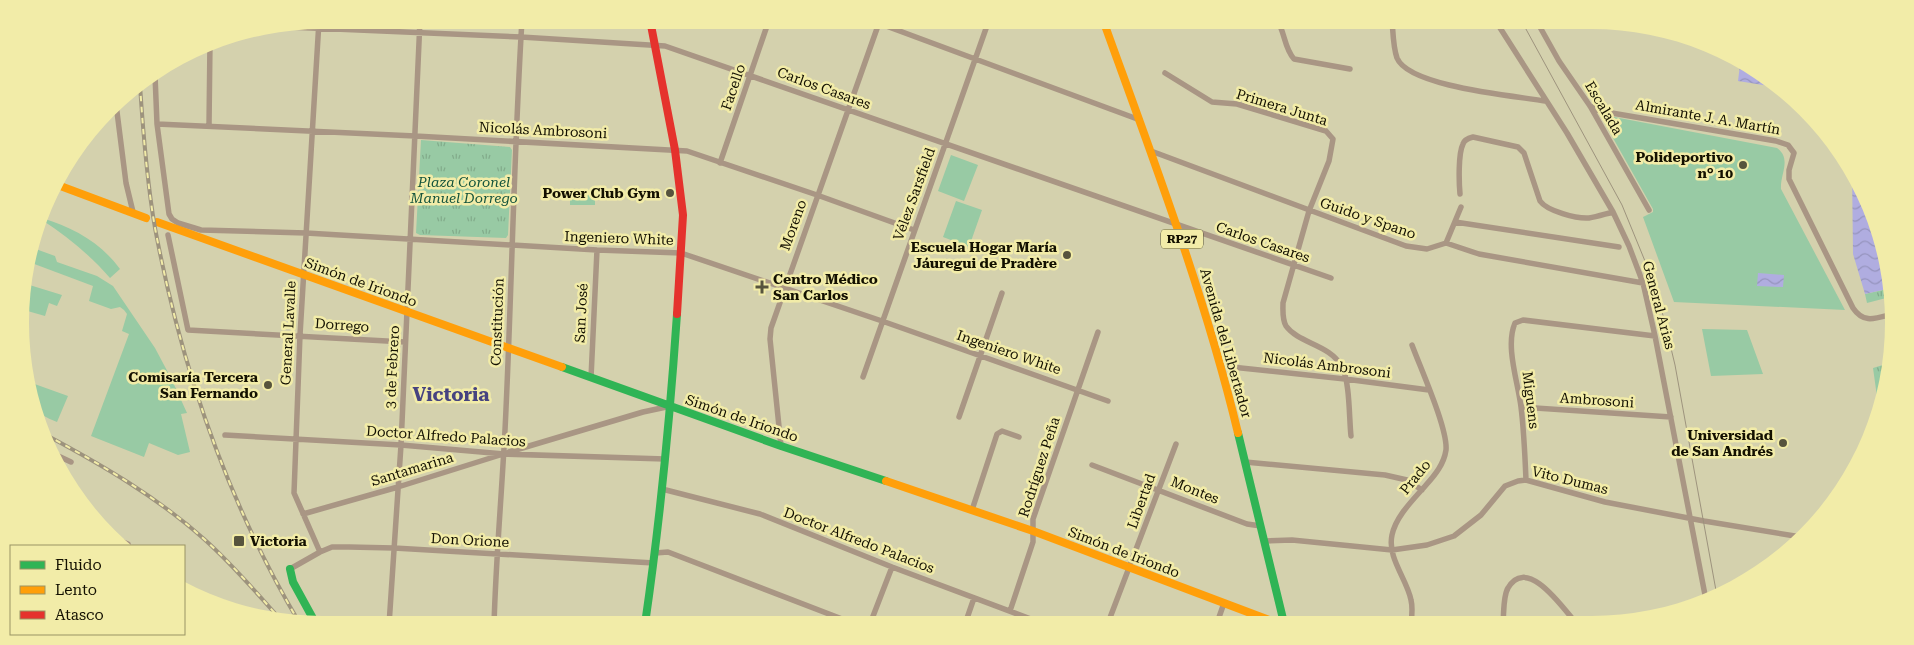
<svg xmlns="http://www.w3.org/2000/svg" width="1914" height="645" viewBox="0 0 1914 645" font-family="'Roboto Serif',serif">
<style>
.grass{fill:#98caa4}
.park{fill:url(#park-tufts)}
.water{fill:url(#water-waves)}
.lines{fill:none;stroke-linecap:round;stroke-linejoin:round}
.street{stroke:#a99684;stroke-width:5.5}
.fast{stroke:#30b455;stroke-width:8}
.slow{stroke:#ff9f0a;stroke-width:8}
.jam{stroke:#e5322d;stroke-width:8}
.tram{stroke:#9d937d;stroke-width:1}
.rail-casing{stroke:#9d937d;stroke-width:4}
.rail{stroke:#f2eca8;stroke-width:2;stroke-dasharray:5.5;stroke-linecap:butt}
.poi-dot{fill:#57543d;stroke:#f2eca8;stroke-width:2}
.labels{text-anchor:middle;dominant-baseline:central;stroke-width:5;stroke-linejoin:round;paint-order:stroke}
.shield{fill:#f2eca8;stroke:#565232;stroke-width:1}
.shield-label{font-size:12px;font-weight:bold;fill:#131000}
.street-label{font-size:14px;fill:#131000;stroke:#f2eca8}
.poi-label{font-size:14px;font-weight:bold;fill:#131000;stroke:#f2eca8;text-anchor:end}
.park-label{font-size:14px;font-style:italic;fill:#13533c;stroke:#f2eca8}
.district-label{font-size:19px;font-weight:bold;fill:#464380;stroke:#f2eca8}
</style>
<defs>
<pattern id="park-tufts" width="24" height="20" patternUnits="userSpaceOnUse" patternTransform="scale(1.25)"><rect width="24" height="20" fill="#98caa4"/><path d="M3 7l-1-3M5 7V3M7 7l1-3M15 17l-1-3M17 17v-4M19 17l1-3" fill="none" stroke="#82ac8b"/></pattern>
<pattern id="water-waves" width="16" height="10" patternUnits="userSpaceOnUse" patternTransform="scale(1.25)"><rect width="16" height="10" fill="#b0ade0"/><path d="M0 5q4-4 8 0t8 0" fill="none" stroke="#9694be"/></pattern>
</defs>
<rect width="100%" height="100%" fill="#d4d1ad"/>
<!-- grass -->
<path class="grass" d="M1609,116L1777,148C1792,159 1780,174 1781,189L1845,310L1674,302L1643,217L1653,212V209L1604,122L1605,118Z
M951,155L978,165L964,201L938,191Z
M570,189L595,190V205H570Z
M956,201L982,210L969,247L943,237Z
M42,218C74,228 100,242 120,269L110,278C90,255 67,236 42,220Z
M33,248L55,256L57,262L97,276L113,286L155,348L172,380L187,413L181,414L190,452L178,455L149,443L144,457L91,436L129,334L122,331L127,314L124,310L120,307L111,309L89,301L93,286L29,262Z
M23,283L62,295L57,306L49,303L45,316L24,310Z
M1702,329L1747,330L1763,374L1711,376Z
M29,382L68,396L57,422C34,413 31,407 29,382Z"/>
<!-- park -->
<path class="park" d="M421,140L510,147L512,150L508,235L506,238L420,235L416,233Z
M1891,288L1890,297L1867,303L1865,294Z
M1886,364L1884,401L1879,411L1873,368Z"/>
<!-- water -->
<path class="water" d="M1740,65L1775,82L1781,88L1738,81Z
M1852,169L1891,283V288L1865,294L1853,254Z
M1758,273L1784,275L1783,287L1757,286Z"/>
<g class="lines">
<!-- street -->
<path class="street" d="M870,20L1140,120
M1277,20C1285,32 1284,48 1294,59L1350,69
M1392,20C1393,31 1393,47 1397,58C1409,87 1516,96 1545,101
M1495,20L1567,133L1613,212L1629,246L1643,283L1655,336L1706,600
M1536,20L1559,61L1590,106L1649,210
M319,21L300,335L294,493L320,552
M288,27L521,37L665,46L1331,278
M1165,73L1212,102L1237,104L1326,131L1333,139L1329,161L1309,211L1283,303C1283,310 1282,319 1286,326C1299,344 1330,344 1342,367C1350,382 1349,418 1351,436
M155,75L157,124L169,214L172,219L178,223L201,230L306,233L597,250L681,253L882,321L1108,401
M116,104L126,183L133,212
M1590,106L1600,111L1776,141L1788,145L1794,153L1789,170V179L1853,308C1863,323 1874,319 1889,315
M157,124L415,136L687,151L817,195L914,230
M209,126L210,42
M1151,151L1406,246L1427,249L1446,243L1479,254L1643,283
M720,163L769,20
M1460,194C1459,183 1458,154 1463,144C1464,140 1469,138 1473,137L1518,147L1524,153L1540,201C1547,211 1577,219 1589,218C1597,217 1605,214 1613,212
M1455,222L1619,247
M168,235L188,330L405,342
M1446,243L1461,207
M1222,366L1345,379L1429,390
M863,377L989,20
M591,378L597,250
M1521,407L1671,417
M959,417L1002,293
M225,435L401,445L504,454L665,459
M781,446L770,339L771,328L880,20
M509,452L643,412L671,406
M54,454L71,462
M1245,462L1385,475L1407,480L1422,490
M1092,465L1247,524L1261,526
M1526,480C1525,456 1524,431 1521,407C1518,382 1505,346 1515,323L1523,320L1655,336
M662,489L760,514L892,567L1044,624
M972,510L997,434L1002,431L1019,437
M303,514L398,487L500,455
M1264,541L1292,540L1392,550L1427,545L1454,536L1481,515L1505,486L1518,481L1526,480L1605,502L1704,521L1801,537
M123,542L128,544
M655,553L668,552L855,624
M291,572L290,569L320,552L332,547H349L394,548L654,563
M1010,611L1033,542V519L1098,332
M1108,623L1176,444
M1217,623L1224,603
M1411,623C1412,615 1413,608 1411,600C1407,579 1387,558 1392,535C1396,516 1413,500 1426,485C1435,475 1444,464 1446,450C1448,429 1420,367 1412,345
M1503,623C1504,613 1503,596 1508,588C1527,555 1563,608 1576,623
M870,624L892,567
M965,624L974,598
M389,625L401,445L420,20
M494,625C496,553 503,481 506,409C512,280 514,150 522,20"/>
<!-- fast -->
<path class="fast" d="M562,367L781,446L886,481
M1238,433L1284,623
M290,569L293,582L316,624
M645,624C660,521 670,418 677,314"/>
<!-- slow -->
<path class="slow" d="M1103,20C1152,156 1204,292 1238,433
M55,184L146,218
M157,222L562,367
M886,481L1033,531L1277,623"/>
<!-- jam -->
<path class="jam" d="M650,20L675,150L683,215L677,314"/>
<!-- tram -->
<path class="tram" d="M1521,20L1622,205L1654,283L1664,319L1675,365L1717,596"/>
<defs>
<path id="rail" d="M140,85C143,131 147,182 155,228C181,366 227,501 299,622
M46,435C102,465 157,497 204,539C232,564 256,592 280,619"/>
</defs>
<!-- rail casing -->
<use href="#rail" class="rail-casing"/>
<!-- rail -->
<use href="#rail" class="rail"/>
</g>
<!-- markers -->
<g class="poi-dot">
<circle cx="1743" cy="165" r="5"/>
<circle cx="670" cy="193" r="5"/>
<circle cx="1067" cy="255" r="5"/>
<path d="M759.5 279.5h5v5h5v5h-5v5h-5v-5h-5v-5h5z"/>
<circle cx="268" cy="385" r="5"/>
<circle cx="1783" cy="443" r="5"/>
<rect x="233" y="535" width="12" height="12" rx="2.5"/>
</g>
<g class="labels">
<!-- shield labels -->
<rect class="shield" x="1161" y="229.5" width="42" height="19" rx="4"/>
<g class="shield-label">
<text x="1182" y="239">RP27</text>
</g>
<!-- street labels -->
<g class="street-label">
<text transform="translate(733 87) rotate(-71)">Facello</text>
<text transform="translate(824 88) rotate(20)">Carlos Casares</text>
<text transform="translate(1282 107) rotate(17)">Primera Junta</text>
<text transform="translate(1604 108) rotate(59)">Escalada</text>
<text transform="translate(1708 117) rotate(10)">Almirante J. A. Martín</text>
<text transform="translate(543 130) rotate(3)">Nicolás Ambrosoni</text>
<text transform="translate(914 194) rotate(-70)">Vélez Sarsfield</text>
<text transform="translate(1368 218) rotate(19)">Guido y Spano</text>
<text transform="translate(793 225) rotate(-70)">Moreno</text>
<text transform="translate(619 238) rotate(2)">Ingeniero White</text>
<text transform="translate(1263 242) rotate(19)">Carlos Casares</text>
<text transform="translate(361 282) rotate(20)">Simón de Iriondo</text>
<text transform="translate(1659 305) rotate(75)">General Arias</text>
<text transform="translate(581 313) rotate(-87)">San José</text>
<text transform="translate(497 322) rotate(-88)">Constitución</text>
<text transform="translate(342 325) rotate(4)">Dorrego</text>
<text transform="translate(288 333) rotate(-87)">General Lavalle</text>
<text transform="translate(1226 343) rotate(74)">Avenida del Libertador</text>
<text transform="translate(1009 352) rotate(19)">Ingeniero White</text>
<text transform="translate(1327 365) rotate(7)">Nicolás Ambrosoni</text>
<text transform="translate(392 367) rotate(-87)">3 de Febrero</text>
<text transform="translate(1531 400) rotate(83)">Miguens</text>
<text transform="translate(1597 400) rotate(4)">Ambrosoni</text>
<text transform="translate(742 418) rotate(19)">Simón de Iriondo</text>
<text transform="translate(446 436) rotate(4)">Doctor Alfredo Palacios</text>
<text transform="translate(1039 467) rotate(-72)">Rodríguez Peña</text>
<text transform="translate(412 469) rotate(-17)">Santamarina</text>
<text transform="translate(1415 477) rotate(-51)">Prado</text>
<text transform="translate(1570 480) rotate(14)">Vito Dumas</text>
<text transform="translate(1195 490) rotate(22)">Montes</text>
<text transform="translate(1141 501) rotate(-70)">Libertad</text>
<text transform="translate(470 540) rotate(3)">Don Orione</text>
<text transform="translate(859 540) rotate(21)">Doctor Alfredo Palacios</text>
<text transform="translate(1124 552) rotate(21)">Simón de Iriondo</text>
</g>
<!-- poi labels -->
<g class="poi-label">
<text x="1733" y="157">Polideportivo<tspan x="1733" dy="16">n° 10</tspan></text>
<text x="660" y="193">Power Club Gym</text>
<text x="1057" y="247">Escuela Hogar María<tspan x="1057" dy="16">Jáuregui de Pradère</tspan></text>
<text x="773" y="279" text-anchor="start">Centro Médico<tspan x="773" dy="16">San Carlos</tspan></text>
<text x="258" y="377">Comisaría Tercera<tspan x="258" dy="16">San Fernando</tspan></text>
<text x="1773" y="435">Universidad<tspan x="1773" dy="16">de San Andrés</tspan></text>
<text x="250" y="541" text-anchor="start">Victoria</text>
</g>
<!-- park labels -->
<g class="park-label">
<text x="464" y="182">Plaza Coronel<tspan x="464" dy="16">Manuel Dorrego</tspan></text>
</g>
<!-- district labels -->
<g class="district-label">
<text x="451" y="394">Victoria</text>
</g>
</g>
<!-- crop -->
<path d="M0 0H1914V645H0ZM322 29H1592A293 293 0 0 1 1885 322V323A293 293 0 0 1 1592 616H322A293 293 0 0 1 29 323V322A293 293 0 0 1 322 29Z" fill="#f2eca8" fill-rule="evenodd"/>
<!-- legend -->
<rect x="10" y="545" width="175" height="90" fill="#f2eca8" stroke="#999465"/>
<rect x="20" y="561" width="25" height="8" fill="#30b455" stroke="#999465"/>
<text x="55" y="570" font-size="15" fill="#131000">Fluido</text>
<rect x="20" y="586" width="25" height="8" fill="#ff9f0a" stroke="#999465"/>
<text x="55" y="595" font-size="15" fill="#131000">Lento</text>
<rect x="20" y="611" width="25" height="8" fill="#e5322d" stroke="#999465"/>
<text x="55" y="620" font-size="15" fill="#131000">Atasco</text>
</svg>
